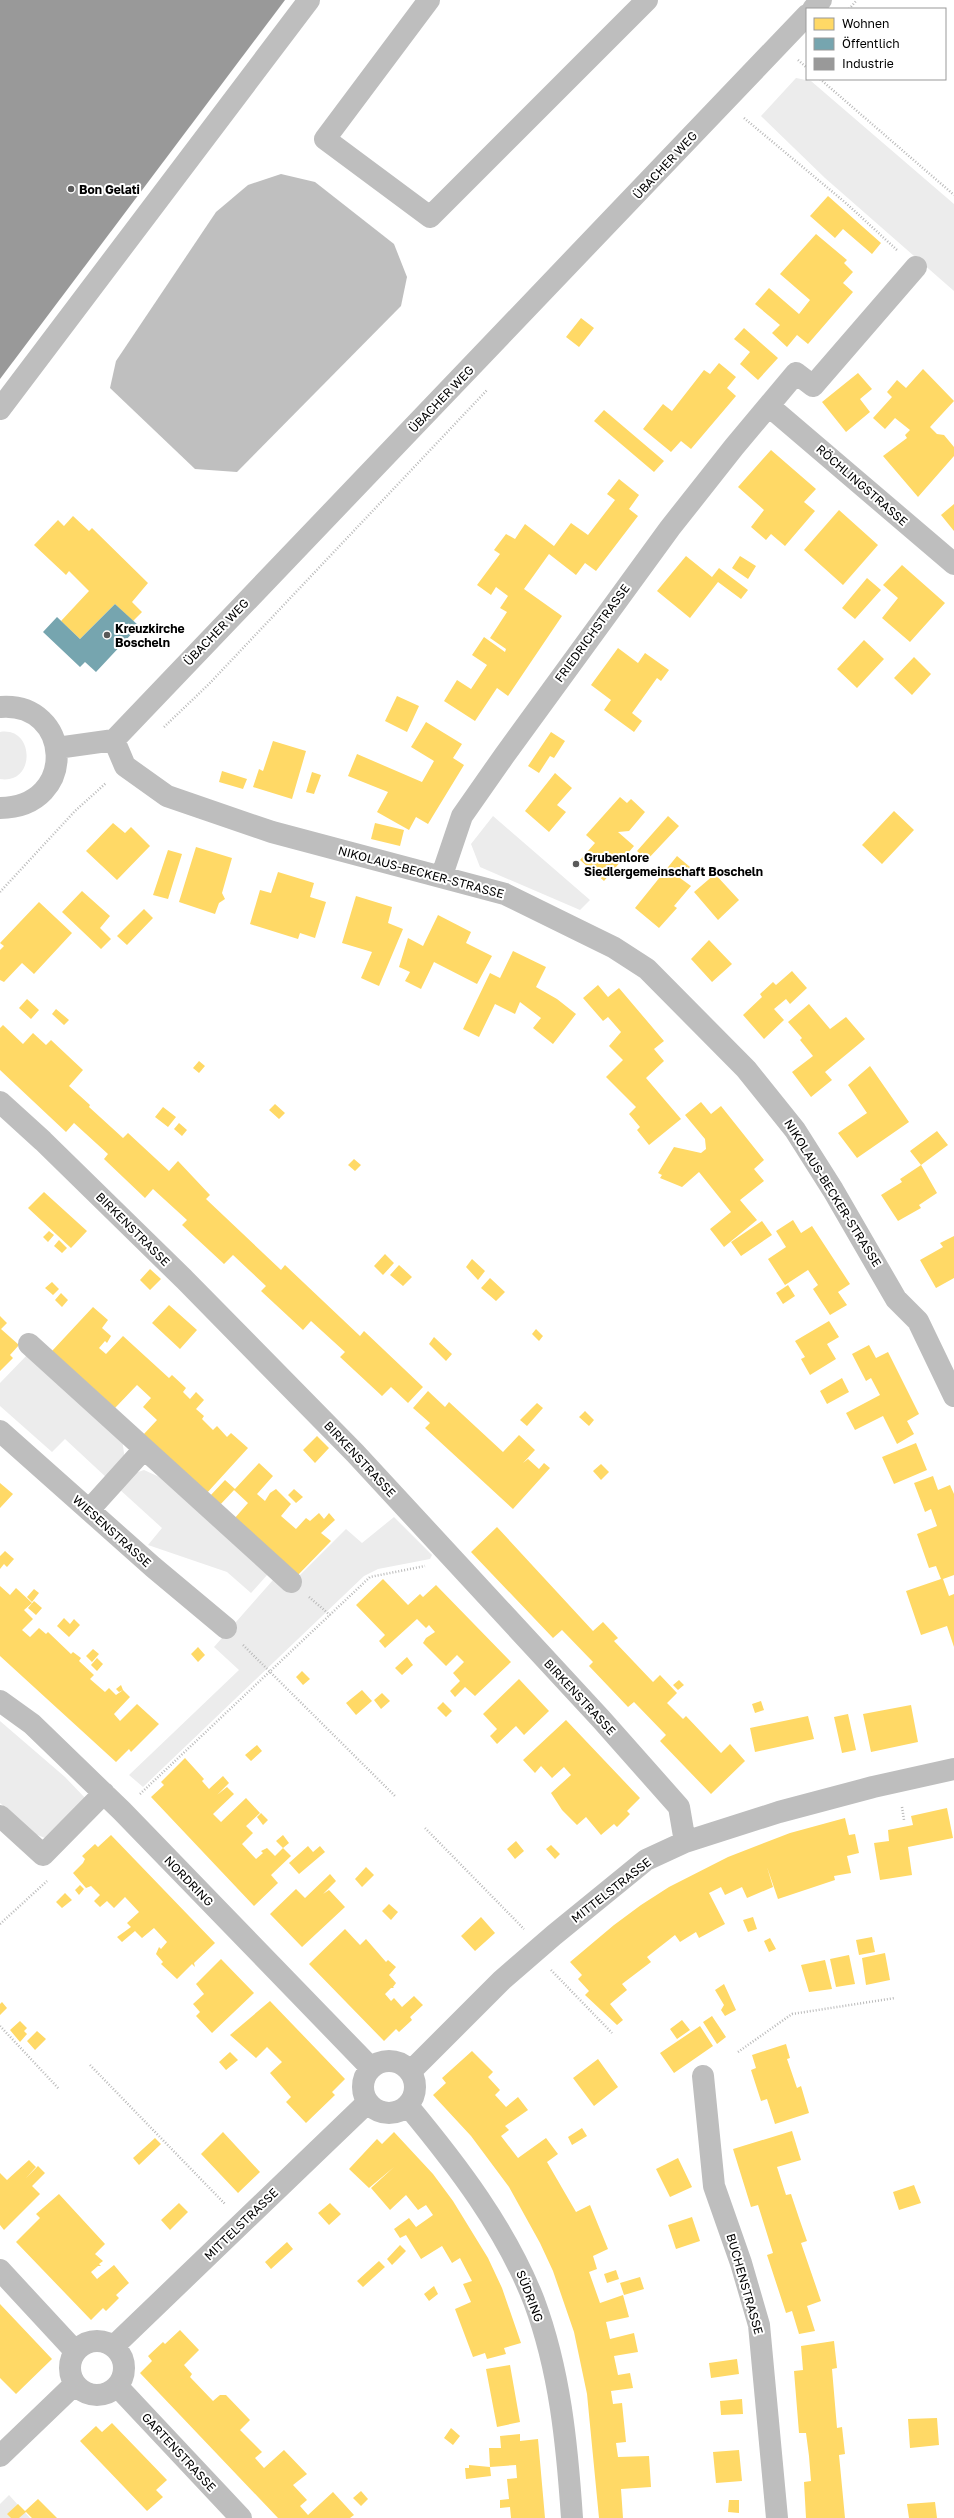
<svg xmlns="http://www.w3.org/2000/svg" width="954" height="2518" viewBox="0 0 954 2518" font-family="'Golos Text',sans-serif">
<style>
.green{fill:#ececec}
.water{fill:#bfbfbf}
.homes{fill:#ffd966}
.public{fill:#76a5af}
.industry{fill:#999}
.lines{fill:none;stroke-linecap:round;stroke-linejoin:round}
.path{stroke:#b9b9b9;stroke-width:2.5;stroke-dasharray:1 2;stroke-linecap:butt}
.minor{stroke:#bebebe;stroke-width:22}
.poi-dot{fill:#595959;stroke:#fff;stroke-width:1.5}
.labels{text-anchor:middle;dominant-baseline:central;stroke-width:4;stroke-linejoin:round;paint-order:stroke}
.street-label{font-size:12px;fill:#000;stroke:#fff}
.poi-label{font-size:12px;font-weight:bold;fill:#000;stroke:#fff;text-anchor:start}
</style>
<rect width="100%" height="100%" fill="#fff"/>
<!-- green -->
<path class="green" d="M796,78L811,81L954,204V291L825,178L761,116Z
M0,732C35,726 36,785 0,779Z
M493,816L590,900L580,910L480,867L471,844Z
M29,1353L122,1439L125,1460L108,1479L65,1439L52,1452L0,1406V1383Z
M144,1470L166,1480L268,1574L251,1593L227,1572L148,1545L162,1528L118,1488L132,1474Z
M394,1517L432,1555L430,1559L378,1569L364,1576L143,1787L129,1775L239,1670L214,1647L273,1580L285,1590L346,1529L362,1543Z
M0,1721L65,1777L87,1800L45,1838L30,1832L0,1803Z
M9,2495L30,2518H0V2504Z"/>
<!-- water -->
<path class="water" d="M281,174L315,182L394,244L407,277L401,306L237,472L195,469L110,388L116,361L216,212L248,185Z"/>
<!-- homes -->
<path class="homes" d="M828,196L881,243L872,254L843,229L835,238L810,216Z
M816,234L847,260L844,263L853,272L843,283L853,292L808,344L797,335L787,347L772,333L780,325L755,304L769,288L799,314L810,300L780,274Z
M581,318L594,328L579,347L566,337Z
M744,328L778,358L758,380L740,364L750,352L734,339Z
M719,363L736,377L727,388L736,396L691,449L681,441L671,452L643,429L663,404L672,411L704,370L710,374Z
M923,369L954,401L930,427L937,434L944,435L954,447V456L918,497L883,456L907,438L905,435L910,430L895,418L885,429L873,418L892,397L887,392L897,380L906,388Z
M858,373L872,389L860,399L870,412L846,432L822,402Z
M604,410L664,461L654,472L594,421Z
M771,450L816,489L804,502L815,511L785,546L771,534L766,540L751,527L764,510L738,487Z
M619,479L639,495L629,509L638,516L596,571L585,563L576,575L549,554L524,589L562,616L508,696L497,688L475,721L444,701L457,680L471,689L487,665L472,655L484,637L505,652L506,649L490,638L507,612L500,608L508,596L496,587L491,595L477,585L500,554L494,550L506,534L515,539L525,524L554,546L571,523L588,535L615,500L607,494Z
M954,504V531L941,515Z
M839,510L878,545L843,585L804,550Z
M73,516L89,531L92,528L148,583L132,602L142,612L133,621L115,604L80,639L61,621L89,591L69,571L66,575L34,545L58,520L64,526Z
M686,556L712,577L719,568L748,590L741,599L718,582L690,618L657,591Z
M740,556L756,566L748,579L732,568Z
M902,565L945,603L910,642L882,618L898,598L883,585Z
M867,578L881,590L855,619L842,608Z
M864,640L884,659L857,688L837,669Z
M618,648L638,663L645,653L669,670L661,681L657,678L632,713L642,721L634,732L604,710L611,700L591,685Z
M914,657L931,674L912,695L894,678Z
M397,696L419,706L407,732L385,721Z
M426,722L462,744L453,758L464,765L428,824L416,817L409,830L377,812L388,792L348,776L357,754L422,782L434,761L411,747Z
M551,732L565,741L554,758L550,756L539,773L528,766Z
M273,741L306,751L292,799L253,787L259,769L263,771Z
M222,771L247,779L243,789L219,782Z
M312,772L321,775L314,794L306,792Z
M555,773L572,788L557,805L566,812L549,832L525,811Z
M620,797L627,803L631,799L645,812L629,831L618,832L634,846L604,881L580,860L595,843L586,835Z
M894,811L914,830L882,864L862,845Z
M668,816L679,826L647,860L637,851Z
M113,823L125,833L131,827L150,846L117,880L86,851Z
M375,823L404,830L400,846L371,839Z
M196,847L232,858L222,893L225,899L219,903L215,914L179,902Z
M168,850L182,854L168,899L153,895Z
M677,856L690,867L680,878L691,886L674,906L677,908L659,928L635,908Z
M278,872L314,883L310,897L326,902L315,938L300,933L298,939L250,924L260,890L271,893Z
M715,874L739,900L718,920L694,892Z
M82,891L110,916L100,928L111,939L101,949L62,912Z
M356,896L392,907L388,923L403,929L379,986L361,978L372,952L342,943Z
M39,902L72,933L34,974L22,963L4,982L0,980V950L4,946L0,943Z
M144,909L153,918L127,945L117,936Z
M438,915L471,932L466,943L492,956L477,984L434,962L421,989L405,981L410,972L399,967L408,938L423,946Z
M709,940L732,964L712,982L691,959Z
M513,951L546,967L536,987L557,999L576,1014L553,1044L533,1028L541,1018L520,1002L515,1014L495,1004L479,1037L463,1029L490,973L500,978Z
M792,971L807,988L790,1004L786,999L774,1009L784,1020L764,1039L743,1015L762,997L760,994L773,982L776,985Z
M598,985L608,997L619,988L664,1041L654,1049L664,1061L646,1078L681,1119L649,1145L637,1130L640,1127L629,1114L636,1107L606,1077L623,1060L609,1046L621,1032L608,1017L603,1021L583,998Z
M27,999L39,1010L31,1019L19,1008Z
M809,1004L830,1029L846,1017L865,1039L825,1072L832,1080L811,1097L792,1072L813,1056L800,1040L802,1038L788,1022Z
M56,1009L69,1020L64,1025L52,1014Z
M3,1025L23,1044L33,1033L46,1045L51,1040L83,1070L69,1086L90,1105L89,1107L123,1138L128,1133L169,1171L178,1161L210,1195L206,1199L281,1270L285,1265L360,1336L364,1331L423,1387L408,1403L391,1387L382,1396L340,1357L345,1352L311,1321L303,1330L261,1291L266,1286L233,1255L224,1264L182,1225L187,1220L153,1189L145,1198L104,1159L108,1154L74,1123L66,1132L0,1070V1028Z
M199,1061L205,1066L199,1073L193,1068Z
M870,1066L909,1122L857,1158L838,1133L867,1113L848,1085Z
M701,1102L711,1114L721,1106L764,1160L754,1169L764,1181L740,1200L757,1220L724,1247L710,1229L731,1212L699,1172L682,1187L660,1178L662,1175L658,1173L674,1147L701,1153L706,1149L705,1139L685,1115Z
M275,1104L285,1113L279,1119L269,1110Z
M163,1107L176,1117L168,1127L155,1117Z
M179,1123L187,1130L182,1136L174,1129Z
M937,1131L948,1145L921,1165L910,1151Z
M354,1159L361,1165L355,1171L348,1165Z
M921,1165L937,1193L919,1205L921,1208L898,1221L881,1195L902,1182L900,1179Z
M44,1192L87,1231L71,1248L28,1208Z
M793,1220L801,1233L812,1226L850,1284L838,1292L847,1305L830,1315L813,1289L818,1285L808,1270L785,1285L768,1259L786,1247L776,1231Z
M762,1221L772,1235L741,1256L731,1242Z
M49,1231L54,1235L48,1242L43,1237Z
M954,1236V1278L936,1288L920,1260L943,1247L940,1243Z
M59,1240L67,1248L62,1253L54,1246Z
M385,1254L394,1263L383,1275L374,1266Z
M472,1259L485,1271L478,1280L466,1267Z
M399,1265L412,1277L403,1286L390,1275Z
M150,1269L161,1279L150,1290L140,1280Z
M490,1278L505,1292L496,1301L481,1288Z
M52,1282L59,1289L53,1295L45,1288Z
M788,1285L795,1296L783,1304L776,1293Z
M61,1293L68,1300L62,1307L55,1300Z
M169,1305L197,1330L180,1349L152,1323Z
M93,1307L108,1320L102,1328L111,1336L107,1343L105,1341L99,1348L106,1354L123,1336L169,1378L172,1375L186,1388L183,1392L190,1399L196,1392L204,1400L196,1409L204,1416L202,1419L213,1430L217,1426L227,1437L231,1433L248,1448L206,1494L143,1435L157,1420L143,1407L151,1398L137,1385L115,1408L52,1351Z
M0,1316L7,1323L1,1329L19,1345L10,1355L13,1358L0,1371Z
M829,1321L839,1337L827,1344L836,1359L810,1375L801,1359L805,1357L795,1341Z
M536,1329L543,1336L539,1341L532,1334Z
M434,1337L452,1354L446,1361L429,1344Z
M869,1345L876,1358L888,1352L919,1414L907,1421L914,1434L897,1444L883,1416L855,1430L846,1413L880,1395L871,1378L866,1381L852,1354Z
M842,1378L849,1392L827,1404L820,1391Z
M428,1391L445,1407L449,1402L503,1452L519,1435L535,1450L523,1463L528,1459L539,1469L544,1463L550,1468L513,1509L425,1428L430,1423L413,1408Z
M537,1403L543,1408L527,1426L520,1420Z
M585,1411L594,1420L589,1426L579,1417Z
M317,1436L329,1448L315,1463L303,1450Z
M916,1443L927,1470L894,1484L882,1457Z
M259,1463L273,1476L257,1494L265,1501L270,1493L276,1489L291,1504L281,1516L296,1529L306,1518L310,1521L319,1513L324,1519L329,1513L335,1520L321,1533L331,1541L297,1576L234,1519L248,1503L234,1490Z
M601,1464L609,1472L601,1480L593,1471Z
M933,1476L938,1490L950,1485L954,1494V1575L943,1579L949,1596L954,1594V1647L947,1626L921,1635L906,1591L941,1579L936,1566L929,1568L917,1534L937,1526L931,1509L925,1512L914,1483Z
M225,1480L235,1489L219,1506L209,1497Z
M0,1483L13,1494L0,1508Z
M294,1489L303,1497L296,1503L288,1495Z
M497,1527L593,1631L603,1622L618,1638L614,1641L653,1682L660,1675L677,1693L667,1703L683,1719L686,1716L721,1753L730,1744L745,1761L711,1794L660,1741L666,1735L634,1702L628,1707L589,1666L593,1662L562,1630L553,1638L471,1552Z
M5,1551L14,1559L7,1567L4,1564L0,1569V1556Z
M383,1579L408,1605L420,1594L423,1597L436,1585L511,1662L475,1696L465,1687L455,1697L450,1691L460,1681L453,1673L464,1662L457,1655L446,1666L423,1643L426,1638L435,1632L429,1625L426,1628L417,1619L385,1648L379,1641L385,1635L356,1605Z
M0,1586L10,1595L16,1588L32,1603L24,1610L33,1619L22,1630L30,1637L39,1628L46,1634L48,1632L71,1654L73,1652L81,1658L79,1661L94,1675L90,1679L105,1692L109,1688L116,1695L123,1690L130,1697L114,1714L120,1721L137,1704L159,1724L131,1752L129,1749L116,1762L0,1656Z
M34,1589L39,1593L32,1602L27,1597Z
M34,1601L42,1608L36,1615L28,1608Z
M64,1618L70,1624L74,1619L80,1625L69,1637L57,1626Z
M198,1647L205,1655L198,1662L191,1654Z
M93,1649L99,1654L92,1662L86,1656Z
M407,1657L413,1665L402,1675L395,1668Z
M97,1658L103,1664L97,1671L91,1665Z
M302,1671L310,1679L303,1685L296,1677Z
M519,1679L549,1711L524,1735L516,1726L497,1744L490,1736L497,1729L483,1714Z
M679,1680L684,1685L678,1690L673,1685Z
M121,1685L123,1690L119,1692L116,1689Z
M362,1690L372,1701L356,1715L346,1703Z
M382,1693L390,1701L381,1709L374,1700Z
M761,1701L764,1710L755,1713L752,1704Z
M443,1702L452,1711L446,1717L437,1708Z
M911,1705L918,1742L871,1752L863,1714Z
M848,1714L856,1750L842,1753L834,1717Z
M808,1716L814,1739L755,1752L750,1728Z
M566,1720L640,1798L627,1811L630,1814L617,1827L614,1824L601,1835L586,1817L577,1825L562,1810L551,1793L571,1775L564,1767L552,1778L541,1766L535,1773L523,1760Z
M257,1745L262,1751L251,1761L245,1755Z
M185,1758L204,1779L202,1781L209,1789L223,1776L229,1783L217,1795L227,1787L234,1794L213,1814L221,1822L246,1798L260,1813L246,1826L253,1833L242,1844L256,1859L263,1853L261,1851L267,1848L275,1856L283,1848L276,1841L283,1835L289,1843L283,1848L291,1856L271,1875L278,1883L254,1906L151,1797L164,1785L161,1782Z
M947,1808L953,1838L908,1847L912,1875L880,1880L874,1843L889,1841L888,1830L913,1825L911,1816Z
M261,1813L268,1820L263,1825L257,1817Z
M845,1818L849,1835L855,1834L859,1853L847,1856L851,1873L834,1876L835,1880L778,1899L767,1867L773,1887L747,1898L742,1887L725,1895L721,1887L709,1893L725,1924L699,1938L696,1932L680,1942L675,1935L647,1957L651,1962L622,1984L627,1990L610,2004L623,2020L617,2025L585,1995L589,1991L578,1979L582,1975L570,1962L614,1925L641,1905L669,1887L728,1857L790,1833Z
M111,1835L215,1943L194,1963L195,1967L192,1964L177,1979L161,1964L163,1962L156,1954L159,1947L161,1949L167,1942L154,1928L142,1938L135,1931L122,1942L117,1937L131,1927L127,1923L139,1912L125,1897L114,1908L107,1901L100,1907L94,1901L100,1895L91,1886L86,1888L73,1873L83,1863L85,1859L82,1856L95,1844L98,1847Z
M516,1841L524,1851L515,1859L507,1849Z
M551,1845L560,1854L555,1859L546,1849Z
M308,1846L313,1852L320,1846L325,1852L299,1874L289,1863Z
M366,1867L374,1875L362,1887L355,1879Z
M330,1874L336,1881L323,1894L329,1890L345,1907L302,1947L270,1914L296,1889L305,1898Z
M80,1885L84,1889L79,1895L75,1890Z
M65,1893L72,1900L62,1908L56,1902Z
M389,1904L398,1912L391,1920L382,1911Z
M481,1917L495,1933L475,1951L461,1936Z
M753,1917L757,1929L748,1932L743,1920Z
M345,1929L360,1945L366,1939L386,1962L388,1960L396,1967L389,1975L396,1983L393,1987L394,1988H391L385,1994L391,2001L394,1998L402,2007L414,1996L423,2005L410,2017L412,2020L399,2032L396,2029L384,2041L309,1964Z
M872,1937L875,1952L859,1955L856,1940Z
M770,1938L776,1949L769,1952L764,1941Z
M885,1953L890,1980L866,1985L862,1958Z
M849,1955L855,1984L836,1987L830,1959Z
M221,1959L254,1993L212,2033L196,2016L200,2012L193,2004L204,1994L196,1984Z
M825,1960L832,1989L809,1992L801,1965Z
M724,1984L736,2010L725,2016L721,2010L724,2005L715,1990Z
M270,2001L345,2079L332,2092L335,2095L306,2123L286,2102L291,2097L270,2073L282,2062L267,2047L256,2058L230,2035Z
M2,2002L7,2008L0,2015V2004Z
M712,2016L726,2037L717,2044L703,2022Z
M682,2020L690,2030L677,2039L670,2029Z
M20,2021L27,2028L24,2031L27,2034L20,2042L10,2030Z
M700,2026L713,2046L674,2073L660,2053Z
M37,2031L46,2039L35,2050L27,2041Z
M786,2044L790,2058L787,2059L797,2088L801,2086L809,2113L775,2124L767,2099L761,2101L751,2070L756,2068L752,2055Z
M472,2051L493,2072L488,2077L500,2090L495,2095L506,2107L518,2097L528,2110L505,2126L509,2130L501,2136L518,2158L546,2138L558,2154L547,2162L576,2212L590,2205L608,2249L593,2256L597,2269L589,2272L600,2303L623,2295L629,2317L606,2322L610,2339L634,2333L638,2352L614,2356L618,2375L630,2373L633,2388L611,2391L613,2404L622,2403L626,2442L616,2443L618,2457L649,2456L651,2487L621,2489L623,2518H599L587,2394L574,2332L553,2271L540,2243L509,2187L471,2136L433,2095L446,2083L442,2078Z
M230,2052L238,2060L226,2070L219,2062Z
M598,2059L618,2087L594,2106L573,2078Z
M582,2128L587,2136L572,2145L568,2137Z
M792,2131L801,2160L777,2167L786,2195L791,2194L799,2218L807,2241L801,2243L821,2301L807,2306L815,2331L799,2334L792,2311L786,2313L767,2255L773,2253L758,2205L751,2207L733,2149Z
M223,2132L260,2172L238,2193L201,2154Z
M394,2132L433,2174L453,2201L488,2258L502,2288L521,2343L504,2348L506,2354L487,2359L485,2353L473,2357L455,2309L471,2302L463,2284L472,2281L460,2258L452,2263L442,2246L421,2259L406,2235L400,2238L394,2229L409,2218L416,2227L433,2215L426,2205L418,2210L406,2195L390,2210L371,2188L394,2167L369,2188L349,2169L377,2139L382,2144Z
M155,2138L161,2144L139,2165L133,2158Z
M678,2158L692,2187L670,2197L656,2169Z
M29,2160L36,2167L26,2178L38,2166L45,2173L32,2186L40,2194L4,2230L0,2225V2173L7,2180Z
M914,2185L921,2203L899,2210L893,2192Z
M59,2194L105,2244L95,2254L103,2261L99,2264L101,2266H98L91,2272L97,2279L114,2265L129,2283L116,2295L119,2298L106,2311L103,2308L91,2320L16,2242L40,2218L36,2214Z
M179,2203L188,2212L170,2230L161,2220Z
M330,2203L341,2214L329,2225L318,2213Z
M692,2217L700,2241L676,2249L668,2225Z
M287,2242L293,2249L271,2269L265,2262Z
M400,2245L406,2251L392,2265L387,2259Z
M379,2261L385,2267L363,2287L357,2281Z
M616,2270L619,2279L607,2283L604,2274Z
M640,2277L644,2289L624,2295L620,2283Z
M434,2286L438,2294L429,2301L424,2294Z
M0,2304L52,2359L16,2394L0,2378Z
M180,2330L199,2350L184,2365L192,2374L190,2377L213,2401L220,2395H226L250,2420L240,2430L262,2452L255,2458L264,2468L284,2450L307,2474L293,2485L307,2500L300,2506L308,2515L333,2492L354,2515L350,2518H278L140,2373L152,2361L148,2356L163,2342L165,2344Z
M834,2341L837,2368L832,2369L837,2428L842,2427L845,2454L839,2455L845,2518H806L804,2482L811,2481L809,2456L806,2433H799L794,2371L803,2370L801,2346Z
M737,2359L739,2374L711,2378L709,2363Z
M510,2365L520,2422L497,2427L486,2369Z
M742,2399L743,2414L721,2415L720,2401Z
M937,2418L939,2445L910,2448L908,2419Z
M112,2423L167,2480L156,2490L163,2497L147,2511L80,2441L96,2426L102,2432Z
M451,2428L460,2436L453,2445L444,2438Z
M520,2434V2441L538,2439L545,2518H511L510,2507L500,2508V2500L509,2499L507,2479L517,2478L516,2465L490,2467L489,2448H501L500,2436Z
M739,2450L742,2481L716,2483L713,2452Z
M469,2465L490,2467L491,2476L466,2479L465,2468H469Z
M361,2491L368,2499L361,2506L353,2498Z
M38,2499L57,2518H32L26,2512L19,2518H11L7,2514L18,2504L25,2511Z
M729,2500H739V2513L728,2512Z
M935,2502L937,2518H909L907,2504Z"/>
<!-- public -->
<path class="public" d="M115,604L139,626L96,672L85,662L80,667L43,632L57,617L80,639Z"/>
<!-- industry -->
<path class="industry" d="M0,0H285L0,379Z"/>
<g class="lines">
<!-- path -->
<path class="path" d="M849,9L857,0
M798,60L807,68
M820,79L954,195
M744,118L847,204L898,251
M164,727L209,684L487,390
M0,892L75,811L106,783
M309,1597L330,1615
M243,1645L396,1797
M140,1794L370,1577L425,1566
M902,1807L904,1820
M425,1828L524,1929
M0,1924L47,1881
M551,1970L612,2033
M0,2026L59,2089
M738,2052L792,2014L895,1998
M90,2065L225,2204"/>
<!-- minor -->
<path class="minor" d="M429,0L325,139L430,217L647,0
M813,9L821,0
M769,406L954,564
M0,409L309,0
M0,707C72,701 79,807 0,808
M114,740L125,766L167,796L272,832L505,894L613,947L647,969L746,1069L795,1130L833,1190L896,1299L918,1321L954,1396
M57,748L114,740L807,15
M442,875L462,816L504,756L670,528L734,447L796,373L813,386L916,267
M0,1102L43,1141L185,1280L355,1453L601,1719L679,1807L685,1842
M29,1344L291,1582
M0,1431L153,1567L226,1628
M89,1510L144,1449
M0,1701L32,1724L122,1811L371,2068
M0,1816L43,1855L104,1793
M363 2087a26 26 0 1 1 52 0a26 26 0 1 1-52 0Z
M410,2072L502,1980L554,1935L646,1860L685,1842L779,1812L873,1787L954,1769
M703,2076L714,2186L741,2263L759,2325L777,2518
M408,2106C457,2165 506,2229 534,2301C560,2371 567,2444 572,2518
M0,2270L75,2351
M70 2368a27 27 0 1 1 54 0a27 27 0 1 1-54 0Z
M114,2346L368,2102
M117,2386L241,2518
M0,2456L75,2384"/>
</g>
<!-- markers -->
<g class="poi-dot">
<circle cx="71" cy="189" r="4"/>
<circle cx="107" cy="635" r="4"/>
<circle cx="576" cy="864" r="4"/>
</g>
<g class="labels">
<!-- street labels -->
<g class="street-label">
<text transform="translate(665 165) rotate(-47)">ÜBACHER WEG</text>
<text transform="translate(441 399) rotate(-46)">ÜBACHER WEG</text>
<text transform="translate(862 485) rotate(41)">RÖCHLINGSTRASSE</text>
<text transform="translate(216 632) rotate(-46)">ÜBACHER WEG</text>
<text transform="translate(592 633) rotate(-54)">FRIEDRICHSTRASSE</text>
<text transform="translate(421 872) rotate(15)">NIKOLAUS-BECKER-STRASSE</text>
<text transform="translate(833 1193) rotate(58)">NIKOLAUS-BECKER-STRASSE</text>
<text transform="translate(133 1229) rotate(45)">BIRKENSTRASSE</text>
<text transform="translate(360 1459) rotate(47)">BIRKENSTRASSE</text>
<text transform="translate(112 1531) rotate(42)">WIESENSTRASSE</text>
<text transform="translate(580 1697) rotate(47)">BIRKENSTRASSE</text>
<text transform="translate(189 1881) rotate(46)">NORDRING</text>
<text transform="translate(611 1890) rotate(-38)">MITTELSTRASSE</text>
<text transform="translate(241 2224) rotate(-44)">MITTELSTRASSE</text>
<text transform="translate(745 2284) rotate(74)">BUCHENSTRASSE</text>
<text transform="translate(530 2296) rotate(69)">SÜDRING</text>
<text transform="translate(179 2452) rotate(47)">GARTENSTRASSE</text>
</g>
<!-- poi labels -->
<g class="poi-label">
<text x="79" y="189">Bon Gelati</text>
<text x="115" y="628">Kreuzkirche<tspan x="115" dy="14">Boscheln</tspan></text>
<text x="584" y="857">Grubenlore<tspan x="584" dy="14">Siedlergemeinschaft Boscheln</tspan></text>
</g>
</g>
<!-- legend -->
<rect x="806" y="8" width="140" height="72" fill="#ffffff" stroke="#999999"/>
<rect x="814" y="18" width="20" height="12" fill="#ffd966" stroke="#999999"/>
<text x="842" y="28" font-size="12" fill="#000000">Wohnen</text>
<rect x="814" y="38" width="20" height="12" fill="#76a5af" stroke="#999999"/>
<text x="842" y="48" font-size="12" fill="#000000">Öffentlich</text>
<rect x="814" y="58" width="20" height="12" fill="#999999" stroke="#999999"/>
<text x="842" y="68" font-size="12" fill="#000000">Industrie</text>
</svg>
